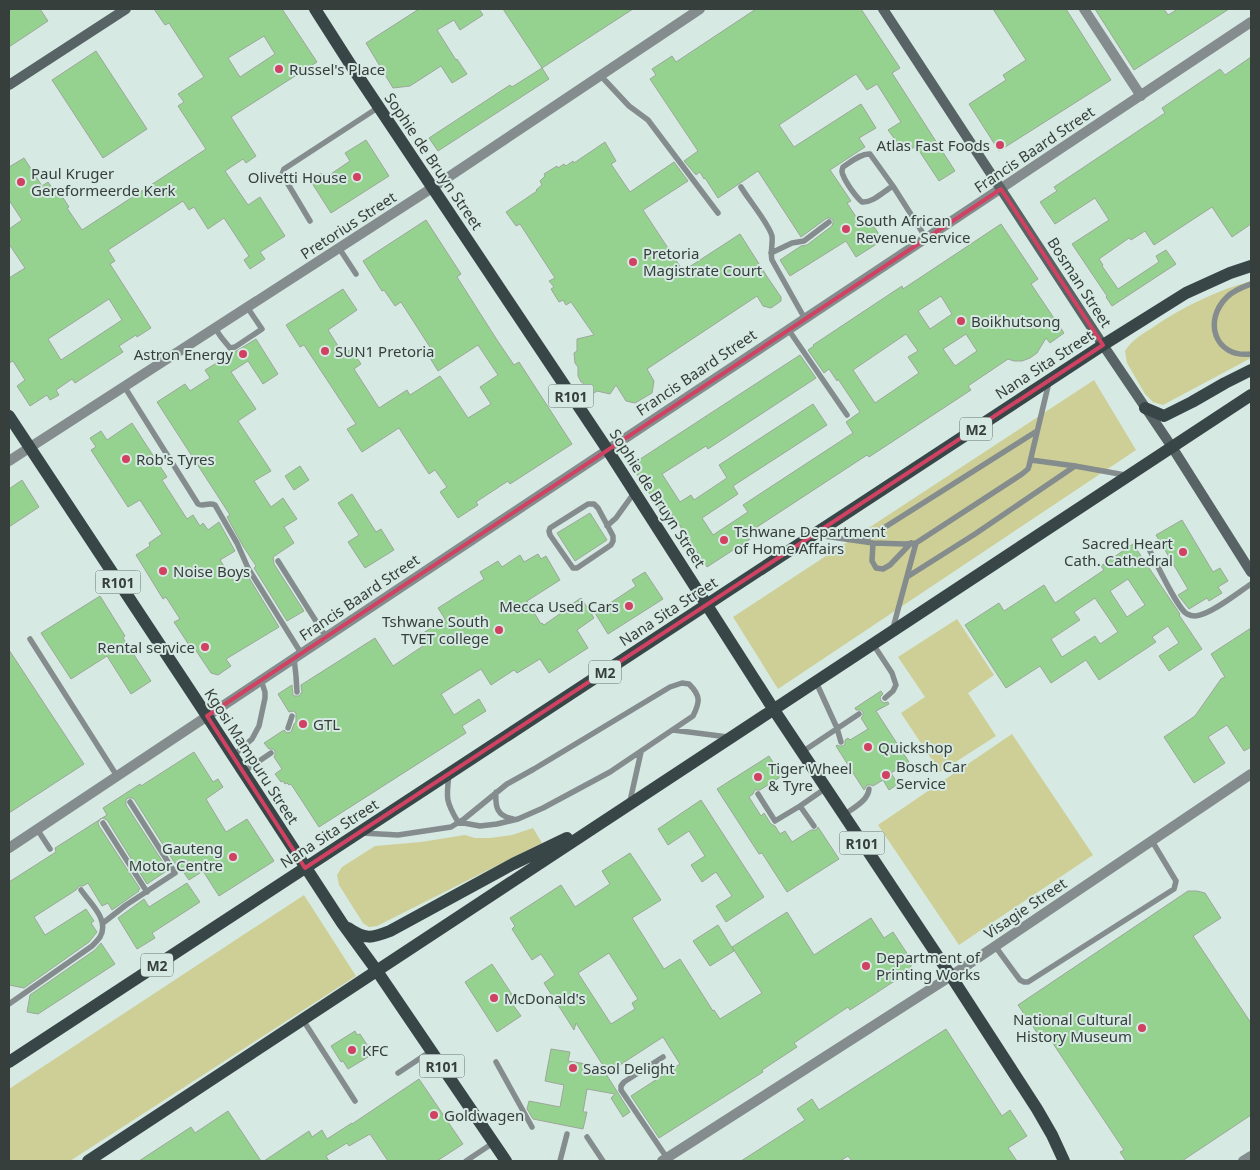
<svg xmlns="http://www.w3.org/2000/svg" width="1260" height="1170" viewBox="0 0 1260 1170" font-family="'Noto Sans',sans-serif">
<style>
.green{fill:#cecf96}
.building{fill:#96d28f;stroke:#9ca79a;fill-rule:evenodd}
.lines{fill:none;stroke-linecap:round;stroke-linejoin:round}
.service{stroke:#848c8e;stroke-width:5.5}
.minor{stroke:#848c8e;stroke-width:10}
.tertiary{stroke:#848c8e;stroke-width:10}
.secondary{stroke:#576364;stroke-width:10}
.primary{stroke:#384648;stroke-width:12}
.marked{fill:none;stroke:#d04162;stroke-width:4;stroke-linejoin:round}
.poi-dot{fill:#d04162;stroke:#d6e9e3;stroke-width:2}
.labels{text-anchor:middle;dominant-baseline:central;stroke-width:4;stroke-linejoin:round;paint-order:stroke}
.shield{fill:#d6e9e3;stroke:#67726e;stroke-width:1}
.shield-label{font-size:14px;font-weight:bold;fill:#373f3c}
.poi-label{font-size:15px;fill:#373f3c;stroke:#d6e9e3;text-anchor:start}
.street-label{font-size:15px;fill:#373f3c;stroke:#d6e9e3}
</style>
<rect width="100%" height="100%" fill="#d6e9e3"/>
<!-- green -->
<path class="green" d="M1251,281V358L1163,405L1153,402L1145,394L1127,363L1125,351C1133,339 1141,335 1152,328C1182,307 1216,291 1251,281Z
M1094,380L1136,450L778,689L733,617Z
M957,619L994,675L968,693L996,736L940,772L901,713L925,697L898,657Z
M1012,734L1093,855L959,945L878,825Z
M533,828L542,843L377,926L369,927L363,923L339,885L337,875L342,867L375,846L421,842L465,835L475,838H490L512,835Z
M304,895L356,976L70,1161H9V1089Z"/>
<!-- building -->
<path class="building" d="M9,9H40L48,21L9,47Z
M154,9H282L317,62L231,117L256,156L246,163L243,159L225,171L248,205L260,197L285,236L260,252L265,259L250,269L244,260L249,256L224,218L208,229L194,207L189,210L183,201L108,250L115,261L110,264L151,328L137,337L136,335L119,346L123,352L75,383L72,379L56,390L59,395L50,400L47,395L30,406L17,386L25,380L13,361L9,363V278L25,268L9,244V229L22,220L9,200V167L24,158L42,186L48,182L53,189L56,187L69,207L67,208L82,230L206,149L178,106L184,102L178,94L204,77L169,23L165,25ZM264,36L275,54L240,77L228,58ZM109,299L122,320L61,360L48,339Z
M419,9H479L483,15L460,30L454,20L437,30L456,60L457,59L467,74L452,83L441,66L410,86L393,88L366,43Z
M503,9H633L542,68Z
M756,9H861L900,68L892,73L955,171L939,181L916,146L910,150L903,147L897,142L888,130L901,122L877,84L867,90L856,74L779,125L794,147L861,104L876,128L859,138L865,147L830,170L851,201L847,203L862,226L870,221L883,240L856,257L846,241L790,276L780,260L801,246L807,245L832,226L833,223V220L830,218H827L801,237L758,171L718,198L705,178L704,179L700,172L696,175L684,161L698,151L650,79L656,75L652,69L672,56L676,62Z
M993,9H1066L1111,80L999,151L969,104L1006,80L1003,75L1026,60Z
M1095,9H1164L1168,15L1178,9H1229L1134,70Z
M96,51L147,129L103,158L52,80Z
M1251,57V224L1232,237L1212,207L1154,245L1145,231L1131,240L1129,238L1099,259L1103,265L1102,266L1118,289L1159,262L1156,256L1166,250L1176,264L1112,306L1106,297L1107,296L1072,244L1109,220L1095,198L1055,224L1040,202L1057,191L1054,187L1165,113L1162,108L1220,69L1225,75Z
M542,68L549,79L438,151L429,138L510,85L512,87Z
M366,140L389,176L331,213L310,180L321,173L325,178L350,161L345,153Z
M605,142L616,161L611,164L630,192L674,162L688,181L643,210L683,271L740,234L768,278L781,297V301L771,308L763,306L757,296L647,369L654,381L652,393L635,403L626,401L616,385L610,394L597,391L594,393L592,388L585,386L582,382H581L578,376V367L575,363L574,353L577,351V339L594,335L571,302L566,305L563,300L559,302L551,289L554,287L549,281L555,278L520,224L516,226L506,212L537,191L536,190L542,185L540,181L545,176L544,174L557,166L558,168L564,164L566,166L573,161L574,163Z
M426,220L461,274L457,277L497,340L514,365L519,362L572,444L510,484L508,481L476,502L478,505L458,518L440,492L447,487L435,470L429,474L399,428L362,452L347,429L356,424L304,345L300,347L286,325L343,289L357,310L328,330L343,354L351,349L361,364L354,369L379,408L407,390L410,395L440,376L468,418L491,404L480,387L498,375L478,345L438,371L430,358L435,355L401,302L395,306L384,290L382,291L363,261Z
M1001,224L1038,279L1031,284L1064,333L1050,343L1046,338L1037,353L1030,358L1022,361H1014L1008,359L968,386L971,390L869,457L867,455L757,527L761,532L707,567L673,515L666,519L631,465L800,355L816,378L708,449L706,446L662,474L680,502L691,495L694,500L727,478L719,465L813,404L827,425L733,486L738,494L702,518L713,535L748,512L743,505L853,433L846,422L860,412L838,379L837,381L829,369L824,373L808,350L814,346L813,345L902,286L903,289ZM941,296L952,314L930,329L918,311ZM906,334L918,351L908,357L919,373L875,403L853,370ZM966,334L977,351L955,366L943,349Z
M256,339L278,374L263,384L248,361L231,372L256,409L238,421L271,471L254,481L271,507L283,498L297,519L284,527L294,543L273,557L274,564L304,611L287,621L254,568L256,566L243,546L227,517L230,515L157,402L185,384L190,391L210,378L205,370Z
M132,423L167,477L162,480L187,519L193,515L200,526L203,523L208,530L219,522L235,551L220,560L234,581L246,573L279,627L226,659L231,666L218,675L211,673L191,643L189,645L174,622L180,619L166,597L163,599L136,555L150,546L149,543L162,534L140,500L128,507L91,450L96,447L90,438L101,431L107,440Z
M300,466L309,480L294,490L285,476Z
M22,480L39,507L9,527V489Z
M352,494L376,532L381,529L394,550L365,568L348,542L359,535L338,503Z
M590,513L607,540L575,561L557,533Z
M1182,520L1213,572L1220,568L1228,581L1218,587L1222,593L1209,601L1207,598L1189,609L1178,595L1188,589L1156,535Z
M1133,544L1180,614L1179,615L1202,649L1169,671L1159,656L1179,643L1168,626L1152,637L1156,642L1099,680L1086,660L1051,683L1040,666L1006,688L965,625L999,603L1004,611L1044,585L1055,603L1104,570L1101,566ZM1128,579L1145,605L1127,617L1110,591ZM1095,598L1118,632L1100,644L1095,636L1062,657L1051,639L1080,620L1074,612Z
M538,554L541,559L546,556L560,580L527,601L541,624L542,623L544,625L561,613L560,612L581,598L594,618L577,630L588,648L549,673L540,659L517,673L514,670L491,685L481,669L441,694L454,715L479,699L486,711L462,726L466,733L319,827L291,784L289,785L287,783L285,784L283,781L281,782L275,774L282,769L274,757L275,755V751L273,749H269L264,743L284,730L287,733L291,732L294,724L296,722V713L293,711L289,712L278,694L292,685L293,695L295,696H299L302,692L301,685L375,638L393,666L423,646L417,637L445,619L438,608L484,579L480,572L498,561L502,567L520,555L524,562Z
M645,572L663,599L608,634L595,613L636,586L632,580Z
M100,596L125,636L123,638L151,681L131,694L107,656L71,679L41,633Z
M1251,628V747L1244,751L1227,725L1208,737L1225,763L1194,783L1164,737L1195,716L1221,679L1225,677L1211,654Z
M9,650L84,764L9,813Z
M881,691L883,694L880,697L881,701L884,703L888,702L889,704L876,711L909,762L891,773L898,784L889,790L883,780L873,786L871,785H867L864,790L836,746L837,745L839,746H843L845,744V740L848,738L850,740L868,729L861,718L863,716V712L861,710H856L855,708Z
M194,752L213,782L218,779L223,787L206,799L226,832L247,819L274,861L219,896L203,871L189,880L178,864L176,865L134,799L132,798H128L126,800V805L168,870L147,884L107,820L103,818L100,819L98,823L99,826L140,889L138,890L139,891L112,910L108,903L102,906L88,883L83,886H79L76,890L34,917L45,935L86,909L94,921L91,923L97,932L89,942L24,988L9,985V882L56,852L55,848L107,815L103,808L140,784L141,786Z
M769,756L782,776L760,790H755L753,794L749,797L761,816L764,813L771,824L775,826L780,834L785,831L792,842L811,830H816L818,827L839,859L787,892L762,853L759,854L717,789Z
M701,800L764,897L726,922L716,906L732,896L716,872L702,882L691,865L705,856L689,831L668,845L658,829Z
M630,853L661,900L632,918L664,969L680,959L713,1011L714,1010L720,1019L762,993L732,947L787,912L814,955L871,918L884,938L893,932L912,961L910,971L850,1010L848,1007L794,1043L797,1047L762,1070L763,1072L659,1138L631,1096L680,1064L663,1037L606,1074L630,1112L623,1117L611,1098L615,1094L587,1089L583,1112H587L583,1129L533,1119L527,1109L529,1101L560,1107L564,1085L545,1081L551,1049L570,1052L568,1061L604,1067L576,1023L574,1030L544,983L555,975L541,954L532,960L512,929L515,926L510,918L561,885L575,907L610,884L602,871ZM609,953L638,999L632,1003L635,1009L611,1024L578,973Z
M187,883L200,902L152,933L155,938L137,949L118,918L144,899L149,907Z
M1188,891H1197L1205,893L1221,918L1193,936L1251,1023V1115L1182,1161H1126L1120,1152L1124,1150L1046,1033L1040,1037L1018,1005Z
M718,925L734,951L710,966L693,941Z
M101,943L115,964L38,1014L27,1012L30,995L95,950Z
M492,964L515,999L511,1002L521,1016L497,1032L465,982Z
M946,1029L1002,1116L1010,1110L1027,1136L1008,1148L1017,1161H852L848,1156L840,1161H741L805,1120L797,1109L812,1099L819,1110Z
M355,1031L357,1035L360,1034L373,1054L348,1069L343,1061L341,1062L331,1046Z
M419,1079L463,1144L437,1161H388L370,1134L349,1146L347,1143L326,1156L329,1161H264L309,1131L312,1137L322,1130L327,1139L352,1123V1124Z
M228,1111L261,1161H139L191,1127L195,1133Z"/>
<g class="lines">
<!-- service -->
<path class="service" d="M601,76L629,106L648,120L718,213
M893,186C884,191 873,203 862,202C856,197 846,183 843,175C841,171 842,171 843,167C851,162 861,153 870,154L893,186L926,238
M741,187C748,199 769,224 772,236C773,244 770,252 772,260L805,319
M310,221L282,174L284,169L379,107
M339,248L356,274
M771,253L792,243L804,241L829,222
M1251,284C1243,287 1234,290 1227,297C1203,320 1214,358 1251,354
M215,328L221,337L230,348L235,347L262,329L247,307
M788,329L847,415
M124,386L198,504C203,507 209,502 215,505L237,543L248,568L301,653
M1031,460L1075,466L1125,475
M588,504H594L598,508L613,536V541L611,545L577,568H573L550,535L549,531L550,528Z
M607,526L616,518L634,493
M817,535L873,543L905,544L916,543L1022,474L1028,469L1029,466L1049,382
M863,541L1037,431
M873,543L872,561L876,568L883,569L890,565L911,543
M1150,551C1157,564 1177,608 1187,614C1189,615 1194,616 1195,616C1209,616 1239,592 1251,584
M278,561L326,637
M907,577L975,534L1075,466
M893,628L916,543
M30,639L117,776
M873,644L892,673L896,685L893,691L885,698
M294,658L296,676L297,692
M816,682L837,728L841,742
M288,728L292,716
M673,730L728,737
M802,752L859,714
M233,756L252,739L259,726L265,698V692L261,680
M243,772L271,753
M496,792C495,807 497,816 513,819
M758,794L775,821L800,806L826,788
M630,801L641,752
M800,806L814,826
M844,815C853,808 868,801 869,789
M103,823L147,892
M37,829L50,849
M362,833L398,835L451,827L464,819L507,784L534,769L670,687L682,683L689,684C701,696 700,702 693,716L610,772L543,808L518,819L497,824L480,826L458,822C446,802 446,798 449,775
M103,923L126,905L175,873L130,802
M995,946L1020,980L1024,982H1028L1174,889L1176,881L1152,841
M9,1004L92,946C95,943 98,940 100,937C110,920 90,903 81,890
M303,1020L355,1101
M663,1057L624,1082L621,1086V1090L667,1158
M496,1062L532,1127
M398,1073L431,1051
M587,1137L603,1161
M466,1161L493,1143
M560,1161L567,1134"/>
<!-- minor -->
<path class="minor" d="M1084,9L1141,96
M9,461L29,448
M1243,1161L1251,1156"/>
<!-- tertiary -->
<path class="tertiary" d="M29,448L432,188L700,9
M9,848L1251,22
M662,1161L951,976L1251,774"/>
<!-- secondary -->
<path class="secondary" d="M883,9L1103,345L1172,447L1251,572
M9,85L126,9"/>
<!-- primary -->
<path class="primary" d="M315,9L352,67L607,449L774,710L951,976L1037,1109L1052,1135L1064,1161
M1145,408L1164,416L1192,402L1225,383L1251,370
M9,416L207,716L342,923L377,971L506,1161
M348,928C365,940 372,938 390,931L513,864L567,838
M9,1062L1103,345L1186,293L1230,273L1251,266
M88,1161L1251,395"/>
</g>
<!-- marked area -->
<path class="marked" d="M1001,189L1103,345L305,868L207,716Z"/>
<!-- markers -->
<g class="poi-dot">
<circle cx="279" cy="69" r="5"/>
<circle cx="1000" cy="145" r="5"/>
<circle cx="357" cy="177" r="5"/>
<circle cx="21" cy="182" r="5"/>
<circle cx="846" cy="229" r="5"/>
<circle cx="633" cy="262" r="5"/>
<circle cx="961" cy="321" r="5"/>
<circle cx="325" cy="351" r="5"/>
<circle cx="243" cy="354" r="5"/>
<circle cx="126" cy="459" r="5"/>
<circle cx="724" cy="540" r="5"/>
<circle cx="1183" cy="552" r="5"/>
<circle cx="163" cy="571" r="5"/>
<circle cx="629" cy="606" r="5"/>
<circle cx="499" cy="630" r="5"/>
<circle cx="205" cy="647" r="5"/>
<circle cx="303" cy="724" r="5"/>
<circle cx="868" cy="747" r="5"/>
<circle cx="886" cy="775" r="5"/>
<circle cx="758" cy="777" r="5"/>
<circle cx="233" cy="857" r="5"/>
<circle cx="866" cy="966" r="5"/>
<circle cx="494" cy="998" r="5"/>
<circle cx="1142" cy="1028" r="5"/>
<circle cx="352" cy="1050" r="5"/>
<circle cx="573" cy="1068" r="5"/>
<circle cx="434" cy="1115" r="5"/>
</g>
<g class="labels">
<!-- shield labels -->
<g class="shield">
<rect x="548.5" y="384.5" width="45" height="23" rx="4"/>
<rect x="960" y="417.5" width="32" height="23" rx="4"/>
<rect x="95.5" y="570.5" width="45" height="23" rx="4"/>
<rect x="589" y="660.5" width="32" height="23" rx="4"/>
<rect x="839.5" y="831.5" width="45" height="23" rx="4"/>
<rect x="141" y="953.5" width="32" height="23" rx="4"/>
<rect x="419.5" y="1054.5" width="45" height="23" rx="4"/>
</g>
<g class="shield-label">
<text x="571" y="396">R101</text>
<text x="976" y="429">M2</text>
<text x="118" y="582">R101</text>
<text x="605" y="672">M2</text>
<text x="862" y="843">R101</text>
<text x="157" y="965">M2</text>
<text x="442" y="1066">R101</text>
</g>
<!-- poi labels -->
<g class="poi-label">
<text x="289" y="69">Russel's Place</text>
<text x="990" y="145" text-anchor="end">Atlas Fast Foods</text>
<text x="31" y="173">Paul Kruger<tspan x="31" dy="17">Gereformeerde Kerk</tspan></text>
<text x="347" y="177" text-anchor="end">Olivetti House</text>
<text x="856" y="220">South African<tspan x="856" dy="17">Revenue Service</tspan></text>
<text x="643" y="253">Pretoria<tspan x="643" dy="17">Magistrate Court</tspan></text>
<text x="971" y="321">Boikhutsong</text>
<text x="335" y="351">SUN1 Pretoria</text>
<text x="233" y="354" text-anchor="end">Astron Energy</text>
<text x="136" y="459">Rob's Tyres</text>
<text x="734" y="531">Tshwane Department<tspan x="734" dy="17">of Home Affairs</tspan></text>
<text x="1173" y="543" text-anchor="end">Sacred Heart<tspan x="1173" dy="17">Cath. Cathedral</tspan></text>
<text x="173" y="571">Noise Boys</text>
<text x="619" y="606" text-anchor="end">Mecca Used Cars</text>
<text x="489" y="621" text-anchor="end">Tshwane South<tspan x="489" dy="17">TVET college</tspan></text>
<text x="195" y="647" text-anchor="end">Rental service</text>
<text x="313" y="724">GTL</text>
<text x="878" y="747">Quickshop</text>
<text x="896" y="766">Bosch Car<tspan x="896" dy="17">Service</tspan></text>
<text x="768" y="768">Tiger Wheel<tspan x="768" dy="17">&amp; Tyre</tspan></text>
<text x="223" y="848" text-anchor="end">Gauteng<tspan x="223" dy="17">Motor Centre</tspan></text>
<text x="876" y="957">Department of<tspan x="876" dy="17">Printing Works</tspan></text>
<text x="504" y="998">McDonald's</text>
<text x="1132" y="1019" text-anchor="end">National Cultural<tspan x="1132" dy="17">History Museum</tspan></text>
<text x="362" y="1050">KFC</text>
<text x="583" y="1068">Sasol Delight</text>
<text x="444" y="1115">Goldwagen</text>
</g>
<!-- street labels -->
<g class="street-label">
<text transform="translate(1034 149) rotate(-34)">Francis Baard Street</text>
<text transform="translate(434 161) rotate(56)">Sophie de Bruyn Street</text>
<text transform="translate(348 225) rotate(-33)">Pretorius Street</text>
<text transform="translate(1080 282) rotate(57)">Bosman Street</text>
<text transform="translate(1044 364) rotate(-33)">Nana Sita Street</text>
<text transform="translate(696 372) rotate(-34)">Francis Baard Street</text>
<text transform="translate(658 498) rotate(57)">Sophie de Bruyn Street</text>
<text transform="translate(359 597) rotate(-34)">Francis Baard Street</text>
<text transform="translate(668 611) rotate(-33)">Nana Sita Street</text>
<text transform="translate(252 756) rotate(57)">Kgosi Mampuru Street</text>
<text transform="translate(329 833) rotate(-33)">Nana Sita Street</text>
<text transform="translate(1025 908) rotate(-34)">Visagie Street</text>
</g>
</g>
<!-- border -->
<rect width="1260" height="1170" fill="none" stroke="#373f3c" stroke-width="20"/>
</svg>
